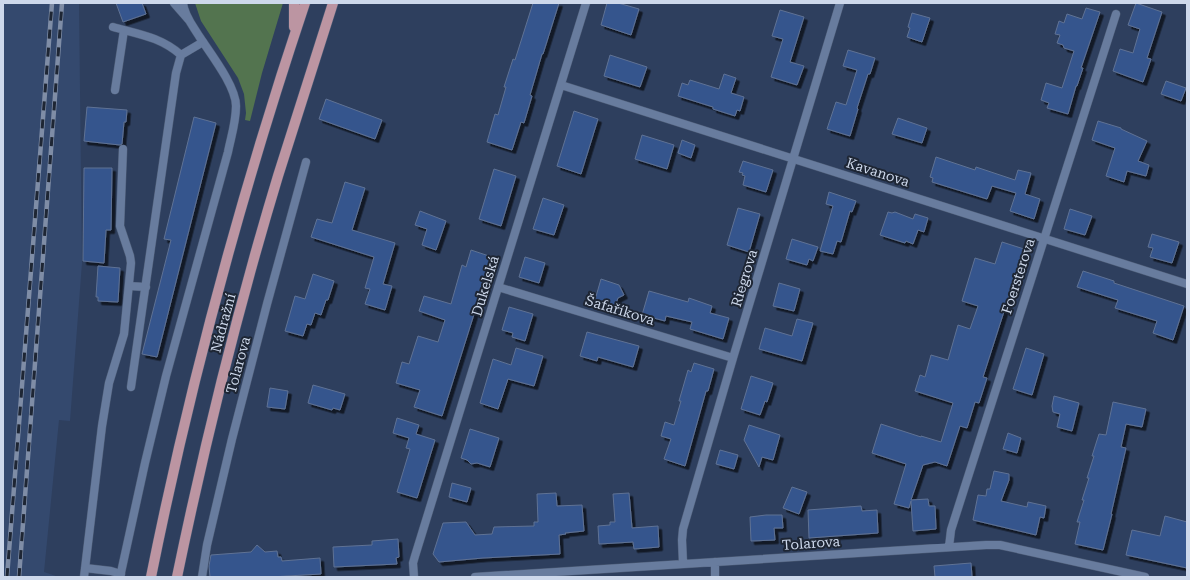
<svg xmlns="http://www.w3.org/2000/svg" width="1190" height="580" viewBox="0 0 1190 580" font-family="'Roboto Serif',serif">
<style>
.built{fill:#34496e}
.green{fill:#53744f}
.building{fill:#35548d;stroke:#5f7294;filter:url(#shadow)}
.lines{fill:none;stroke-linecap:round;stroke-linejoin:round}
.service-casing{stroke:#4c5b75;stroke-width:9}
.minor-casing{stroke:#4c5b75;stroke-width:9}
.primary-casing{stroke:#4c5b75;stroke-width:11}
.service{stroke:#687c9e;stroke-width:8}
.minor{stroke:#687c9e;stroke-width:8}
.primary{stroke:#bc95a2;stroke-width:10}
.rail-casing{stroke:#7f8da6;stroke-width:4.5}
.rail{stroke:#1e2634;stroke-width:3;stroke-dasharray:9;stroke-linecap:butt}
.labels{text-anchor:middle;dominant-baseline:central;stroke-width:4;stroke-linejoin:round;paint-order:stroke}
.street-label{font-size:14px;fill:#cdd8eb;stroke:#1e2634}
</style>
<defs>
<filter id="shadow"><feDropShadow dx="3.5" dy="3.5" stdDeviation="0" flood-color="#0009"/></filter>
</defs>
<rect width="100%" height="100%" fill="#2e3f5e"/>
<!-- built -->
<path class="built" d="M3,3H79L82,263L70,421L59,420L44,572L59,577H3Z"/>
<!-- green -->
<path class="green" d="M195,3H283L262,73L250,121L245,120L246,113L244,94L238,78L201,21Z"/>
<!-- building -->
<path class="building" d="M116,3H142L146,14L123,22Z
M533,3H559L543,54H542L530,95L532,96L524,123L521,122L512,150L487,142L495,114L498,115L506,87H504L513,59L515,60Z
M607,3H618L639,9L631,35L601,25Z
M1136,3L1162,12L1147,58L1151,59L1143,82L1113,71L1120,49L1133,53L1140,29L1128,25Z
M1086,8L1100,12L1081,68H1083L1077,86H1076L1068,114L1047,108L1049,103L1041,100L1046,83L1062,88L1074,51L1064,48L1063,45L1057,43L1060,35L1055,34L1059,21L1064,23L1067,14L1082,19Z
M780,10L804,17L790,62L804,66L797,85L771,77L783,39L772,36Z
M912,13L930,18L922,42L907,37L910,28L908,27Z
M848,50L875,58L870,74H868L857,108L858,109L850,136L827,129L836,102L846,105L857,70L843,66Z
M610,55L647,67L640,87L604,76Z
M724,74L736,78L731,93L744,97L740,111L737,110L735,116L713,109V107L678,96L682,83L688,85L690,80L719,89Z
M1166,81L1186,88L1181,101L1161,94Z
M326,99L382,120L375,139L319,119Z
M87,107L127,110L126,122H124L122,144L120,145L84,141Z
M574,111L598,119L581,174L557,166Z
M194,117L216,123L157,357L142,354L171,240L164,239Z
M898,118L927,128L922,143L892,134Z
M1098,121L1121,128V129L1147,141L1138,161L1149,165L1146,176L1127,171L1124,182L1106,176L1115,148L1092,140Z
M642,135L674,145L667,169L635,159Z
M682,140L695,145L691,158L678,153Z
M936,157L975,170L976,167L1015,180L1018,170L1031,173L1025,194L1040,199L1034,219L1010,211L1016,193L992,186L987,199L932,182L933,178L930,177Z
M743,161L773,170L766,192L743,185L745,176L742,175L743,173L739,172Z
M84,168H112L111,230H106L104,263L83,261Z
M494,169L516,176L501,226L479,219Z
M345,182L365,188L352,230L395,243L383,284L392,286L385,310L365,304L370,289L365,288L374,257L311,237L317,219L332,223Z
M829,192L856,201L852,212L850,211L841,242L837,241L833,254L820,251L833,206L826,204Z
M543,198L564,205L554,235L533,229Z
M738,208L760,214L749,252L727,245Z
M1070,209L1092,216L1085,235L1064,229Z
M420,211L446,221L436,250L422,245L427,229L415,225Z
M888,212L892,213L895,212L913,219L915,214L928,218L924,232L918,230L913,244L906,241L905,243L880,235Z
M1152,234L1179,242L1172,263L1150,257L1153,248L1148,247Z
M792,239L818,247L813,261L809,259L807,265L786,259Z
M1002,242L1024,249L983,377L987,378L979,403L975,402L967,428L960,426L947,466L935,462L923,465L911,500L928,499L929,506H935L936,529L913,531L911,501L909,508L894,504L906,464L872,453L881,424L921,437V436L941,442L953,403L915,391L920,375L925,377L931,355L948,360L958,325L970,329L978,306L962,301L975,258L995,264Z
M471,250L492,257L442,416L414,407L420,390L396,383L402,362L409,364L418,336L438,342L445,320L419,311L424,296L451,304L462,265L466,267Z
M525,257L545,263L539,283L519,277Z
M98,266L120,268L118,302L98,301V297H96Z
M1083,271L1114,281V283L1184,306L1173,340L1153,333L1157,321L1115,308L1118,300L1077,287Z
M313,274L334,281L328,300H326L321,315L315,313L311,325L307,324L303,336L285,331L295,296L305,299Z
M601,279L619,285L624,295L618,298L615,306L595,300Z
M779,283L800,289L794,311L773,306Z
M649,291L688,302L689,298L712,306L710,313L729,318L723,339L690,329L692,322L666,316L665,321L642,315Z
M509,307L533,314L525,341L512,337L513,333L502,330Z
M797,319L813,323L802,361L759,349L765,328L792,336Z
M587,332L639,346L633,367L598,357L597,361L580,356Z
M516,348L543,356L534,386L508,379L498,409L480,403L493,359L511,365Z
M1026,348L1044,354L1032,395L1013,389Z
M694,363L714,369L708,391H706L685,466L664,459L671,439L661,436L665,422L674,425L681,401H679L688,370L691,372Z
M751,376L773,383L767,402L765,401L760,415L741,409Z
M313,385L345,394L340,410L333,408L332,410L308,403Z
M270,388L288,391L285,409L267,407Z
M1054,396L1079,403L1072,431L1057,427L1060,414L1053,412L1052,406Z
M1113,402L1146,409L1142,427L1126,424L1121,447L1126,448L1111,514H1112L1103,550L1075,544L1080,522H1077L1084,500H1082L1089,478H1087L1094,456H1092L1099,434L1106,435Z
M397,418L419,425L416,434L435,440L417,498L397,492L410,449L406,448L409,438L393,433Z
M749,425L780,435L773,460L762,457L759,467L744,440Z
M470,429L499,438L490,467L477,463L471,464L467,460L461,458Z
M1008,433L1021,438L1017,453L1003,449Z
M720,450L738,455L734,469L716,464Z
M994,471L1009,474V480L1001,501L1027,507L1028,502L1046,506L1044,518L1040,517L1036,535L973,520L978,495L986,496L987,489H990Z
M452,483L471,488L467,502L449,497Z
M792,487L807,492L799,514L783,508Z
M556,493L557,506L582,505L584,531L565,533L566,534L559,535L560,554L483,558L439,562L433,554L443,523L466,522L475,535L492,534L494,527L534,526V522H538L537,494Z
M629,493L632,528L658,526L659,547L634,549L633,542L599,544L598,526L610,525V522H615L613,494Z
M861,506L862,511L877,510L878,533L809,538L808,510Z
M766,515H782L783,528H774L775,540L751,541L750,517Z
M1165,516L1187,522V568L1126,555L1132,530L1160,536Z
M398,539L399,557L396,558L397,564L334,567L333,547L372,545V541Z
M257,545L265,552L277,551L278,557H281L282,561L320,558L321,574L270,577H210L209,566L211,555L251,552Z
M971,563L972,577H935L934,566Z"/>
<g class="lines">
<defs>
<path id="service" d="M174,3L188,19
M113,27C138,34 161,37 181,55L176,73L131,387
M181,55L203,42
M115,90L124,30
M129,286L146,287
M85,568L111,571L121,574
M84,577L102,426L109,383L124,334L131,263L130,256L120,226L123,149"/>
<path id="minor" d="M561,85L1187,284
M498,287L733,358
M949,547L951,530L1116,14
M715,562V577
M683,563L682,540L683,529L733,358L840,3
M120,577L145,463L166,376L228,152C231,137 236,122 236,106C236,86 210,53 199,36C193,26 184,15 183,3
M202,577L207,545L232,439L267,304L306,162
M414,577L413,563L415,556L586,3
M475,577L986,545H1000L1145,577"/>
<path id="primary" d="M294,3V27
M151,577C190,383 242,191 305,3
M177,577C205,442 238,308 278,176C296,118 315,61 333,3"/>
</defs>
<!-- service casing -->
<use href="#service" class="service-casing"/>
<!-- minor casing -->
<use href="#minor" class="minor-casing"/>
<!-- primary casing -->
<use href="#primary" class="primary-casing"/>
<!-- service -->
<use href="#service" class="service"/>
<!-- minor -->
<use href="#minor" class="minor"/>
<!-- primary -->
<use href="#primary" class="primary"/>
<defs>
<path id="rail" d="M7,577L52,3
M19,577L62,3"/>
</defs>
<!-- rail casing -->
<use href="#rail" class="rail-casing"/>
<!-- rail -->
<use href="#rail" class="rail"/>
</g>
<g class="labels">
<!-- street labels -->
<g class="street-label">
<text transform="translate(878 172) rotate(18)">Kavanova</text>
<text transform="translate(1018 276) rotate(-72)">Foersterova</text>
<text transform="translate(744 278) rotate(-73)">Riegrova</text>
<text transform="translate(485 286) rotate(-73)">Dukelská</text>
<text transform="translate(620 310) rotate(17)">Šafaříkova</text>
<text transform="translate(223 323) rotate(-75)">Nádražní</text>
<text transform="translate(238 365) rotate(-75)">Tolarova</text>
<text transform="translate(811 543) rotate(-4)">Tolarova</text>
</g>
</g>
<!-- border -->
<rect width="1190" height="580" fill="none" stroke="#cdd8eb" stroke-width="8"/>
</svg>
